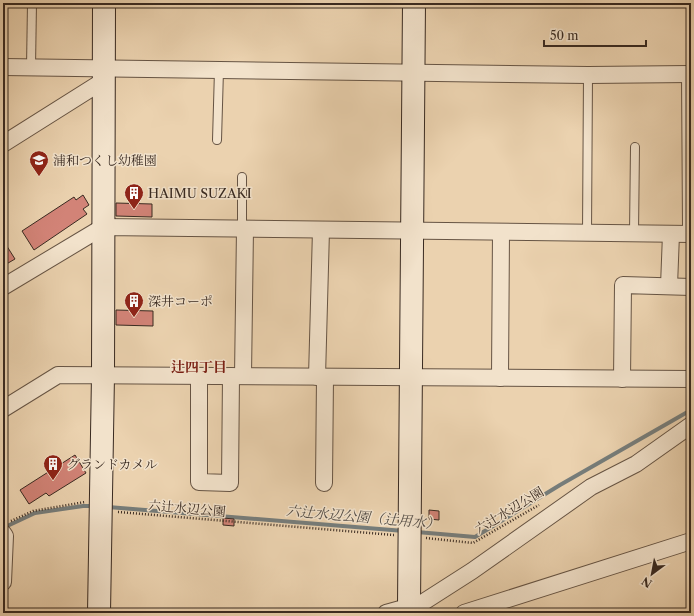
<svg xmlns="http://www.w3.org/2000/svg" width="694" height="616" font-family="'Libre Caslon Text','Noto Serif JP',serif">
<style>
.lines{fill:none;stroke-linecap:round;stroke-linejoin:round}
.stream{stroke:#767d7b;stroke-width:4}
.building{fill:#d28377;stroke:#392a21}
.lane-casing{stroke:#665444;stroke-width:10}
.street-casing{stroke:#665444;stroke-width:18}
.secondary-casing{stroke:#392a21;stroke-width:24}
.path{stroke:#392a21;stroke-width:2.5;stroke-dasharray:1 2;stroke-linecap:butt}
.lane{stroke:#f2e2cb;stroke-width:8}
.street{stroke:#f2e2cb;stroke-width:16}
.secondary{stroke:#f2e2cb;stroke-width:22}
.labels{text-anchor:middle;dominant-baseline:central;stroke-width:3;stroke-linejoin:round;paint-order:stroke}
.poi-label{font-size:13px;fill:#392a21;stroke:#f2e2cb;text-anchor:start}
.street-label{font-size:13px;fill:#392a21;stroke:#f2e2cb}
.neighbourhood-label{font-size:14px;font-weight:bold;fill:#7a1f14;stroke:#f2e2cb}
.water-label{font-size:14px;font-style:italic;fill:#524c46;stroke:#f2e2cb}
</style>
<rect width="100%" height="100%" fill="#ebd2af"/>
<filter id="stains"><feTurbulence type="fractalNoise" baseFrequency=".005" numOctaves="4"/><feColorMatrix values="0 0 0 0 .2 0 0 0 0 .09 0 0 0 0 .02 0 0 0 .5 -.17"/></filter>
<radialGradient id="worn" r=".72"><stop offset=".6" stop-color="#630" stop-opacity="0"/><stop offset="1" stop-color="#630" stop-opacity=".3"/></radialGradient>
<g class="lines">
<g class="stream">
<path d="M108,507L404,531"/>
<path d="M3,528L35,513L83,506H95"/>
<path d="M417,532L475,537L560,485L691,410"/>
</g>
</g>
<g class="building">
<path d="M83,195L89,205L83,209L87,214L34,250L22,231L74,197L76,200Z"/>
<path d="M116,203L152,204V217L116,216Z"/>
<path d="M3,240L15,259L3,266Z"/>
<path d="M116,310L153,311V326L116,325Z"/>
<path d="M75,455L86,473L49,496L46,493L29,504L20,490Z"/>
<path d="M429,510L439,511V520L429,519Z"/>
<path d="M223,518L234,519V526L223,525Z"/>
</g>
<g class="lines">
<defs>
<g id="lane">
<path d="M31,67L32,3"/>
<path d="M217,140L219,70"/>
<path d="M242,229V177"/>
<path d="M587,233L588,75"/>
<path d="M634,233L635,147"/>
</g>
<g id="street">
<path d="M3,67L588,75L691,74"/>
<path d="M690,74L691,227"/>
<path d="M3,144L103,81"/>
<path d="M669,286L671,234"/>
<path d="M3,287L103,227L691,234"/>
<path d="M199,376V482L230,483L231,376"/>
<path d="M243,376L245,229"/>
<path d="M317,377L321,230"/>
<path d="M500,378L501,232"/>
<path d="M622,379L623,285L691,287"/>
<path d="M3,409L58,375L691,379"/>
<path d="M324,483L325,377"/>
<path d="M3,533L5,536L3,582"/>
<path d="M386,613L422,603L472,571L591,487L636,464L691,425"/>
<path d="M464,613L691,541"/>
</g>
<g id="secondary">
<path d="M99,613L103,375L104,3"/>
<path d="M411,613L409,607L414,3"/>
</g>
</defs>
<use href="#lane" class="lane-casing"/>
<use href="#street" class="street-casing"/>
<use href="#secondary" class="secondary-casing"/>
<g class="path">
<path d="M118,512L394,535"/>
<path d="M11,521L33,511L85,502"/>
<path d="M426,538L473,543L539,505"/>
</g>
<use href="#lane" class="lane"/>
<use href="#street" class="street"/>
<use href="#secondary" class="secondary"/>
</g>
<defs>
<symbol id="school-pin" viewBox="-11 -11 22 30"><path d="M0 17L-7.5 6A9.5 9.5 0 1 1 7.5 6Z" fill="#8f2418" stroke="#f2e2cb"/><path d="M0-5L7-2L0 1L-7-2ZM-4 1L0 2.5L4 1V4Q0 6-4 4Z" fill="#fff"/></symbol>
<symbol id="building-pin" viewBox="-11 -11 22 30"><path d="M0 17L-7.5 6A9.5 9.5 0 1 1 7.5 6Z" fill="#8f2418" stroke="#f2e2cb"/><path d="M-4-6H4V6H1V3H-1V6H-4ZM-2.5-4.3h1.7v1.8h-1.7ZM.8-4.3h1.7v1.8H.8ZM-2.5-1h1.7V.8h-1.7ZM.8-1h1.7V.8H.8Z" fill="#fff"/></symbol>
</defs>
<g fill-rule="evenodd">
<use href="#school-pin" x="28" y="149" width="22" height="30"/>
<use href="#building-pin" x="123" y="182" width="22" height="30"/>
<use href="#building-pin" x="123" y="290" width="22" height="30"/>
<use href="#building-pin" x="42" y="453" width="22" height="30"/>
</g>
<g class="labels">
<g class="poi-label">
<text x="53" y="160">浦和つくし幼稚園</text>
<text x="148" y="193">HAIMU SUZAKI</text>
<text x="148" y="301">深井コーポ</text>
<text x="67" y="464">グランドカメル</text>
</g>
<g class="street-label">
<text transform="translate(187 508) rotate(5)">六辻水辺公園</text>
<text transform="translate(509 510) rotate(-31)">六辻水辺公園</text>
</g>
<g class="neighbourhood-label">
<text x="199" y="367">辻四丁目</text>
</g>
<g class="water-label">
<text transform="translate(363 517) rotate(5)">六辻水辺公園（辻用水）</text>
</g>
</g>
<rect width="694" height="616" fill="none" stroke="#ebd2af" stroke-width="16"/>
<rect x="4" y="4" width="686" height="608" fill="none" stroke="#392a21" stroke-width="2"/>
<rect x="8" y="8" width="678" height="600" fill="none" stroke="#392a21"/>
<g transform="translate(652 574) rotate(212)" stroke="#f2e2cb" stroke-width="3" paint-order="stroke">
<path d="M0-3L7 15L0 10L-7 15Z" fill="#392a21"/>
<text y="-6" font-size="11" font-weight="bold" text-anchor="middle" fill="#392a21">N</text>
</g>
<path d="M544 40v6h102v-6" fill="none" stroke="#392a21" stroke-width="2"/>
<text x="550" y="40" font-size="12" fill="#392a21" stroke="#f2e2cb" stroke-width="3" paint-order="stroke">50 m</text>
<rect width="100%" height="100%" filter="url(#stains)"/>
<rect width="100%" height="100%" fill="url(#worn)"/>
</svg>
